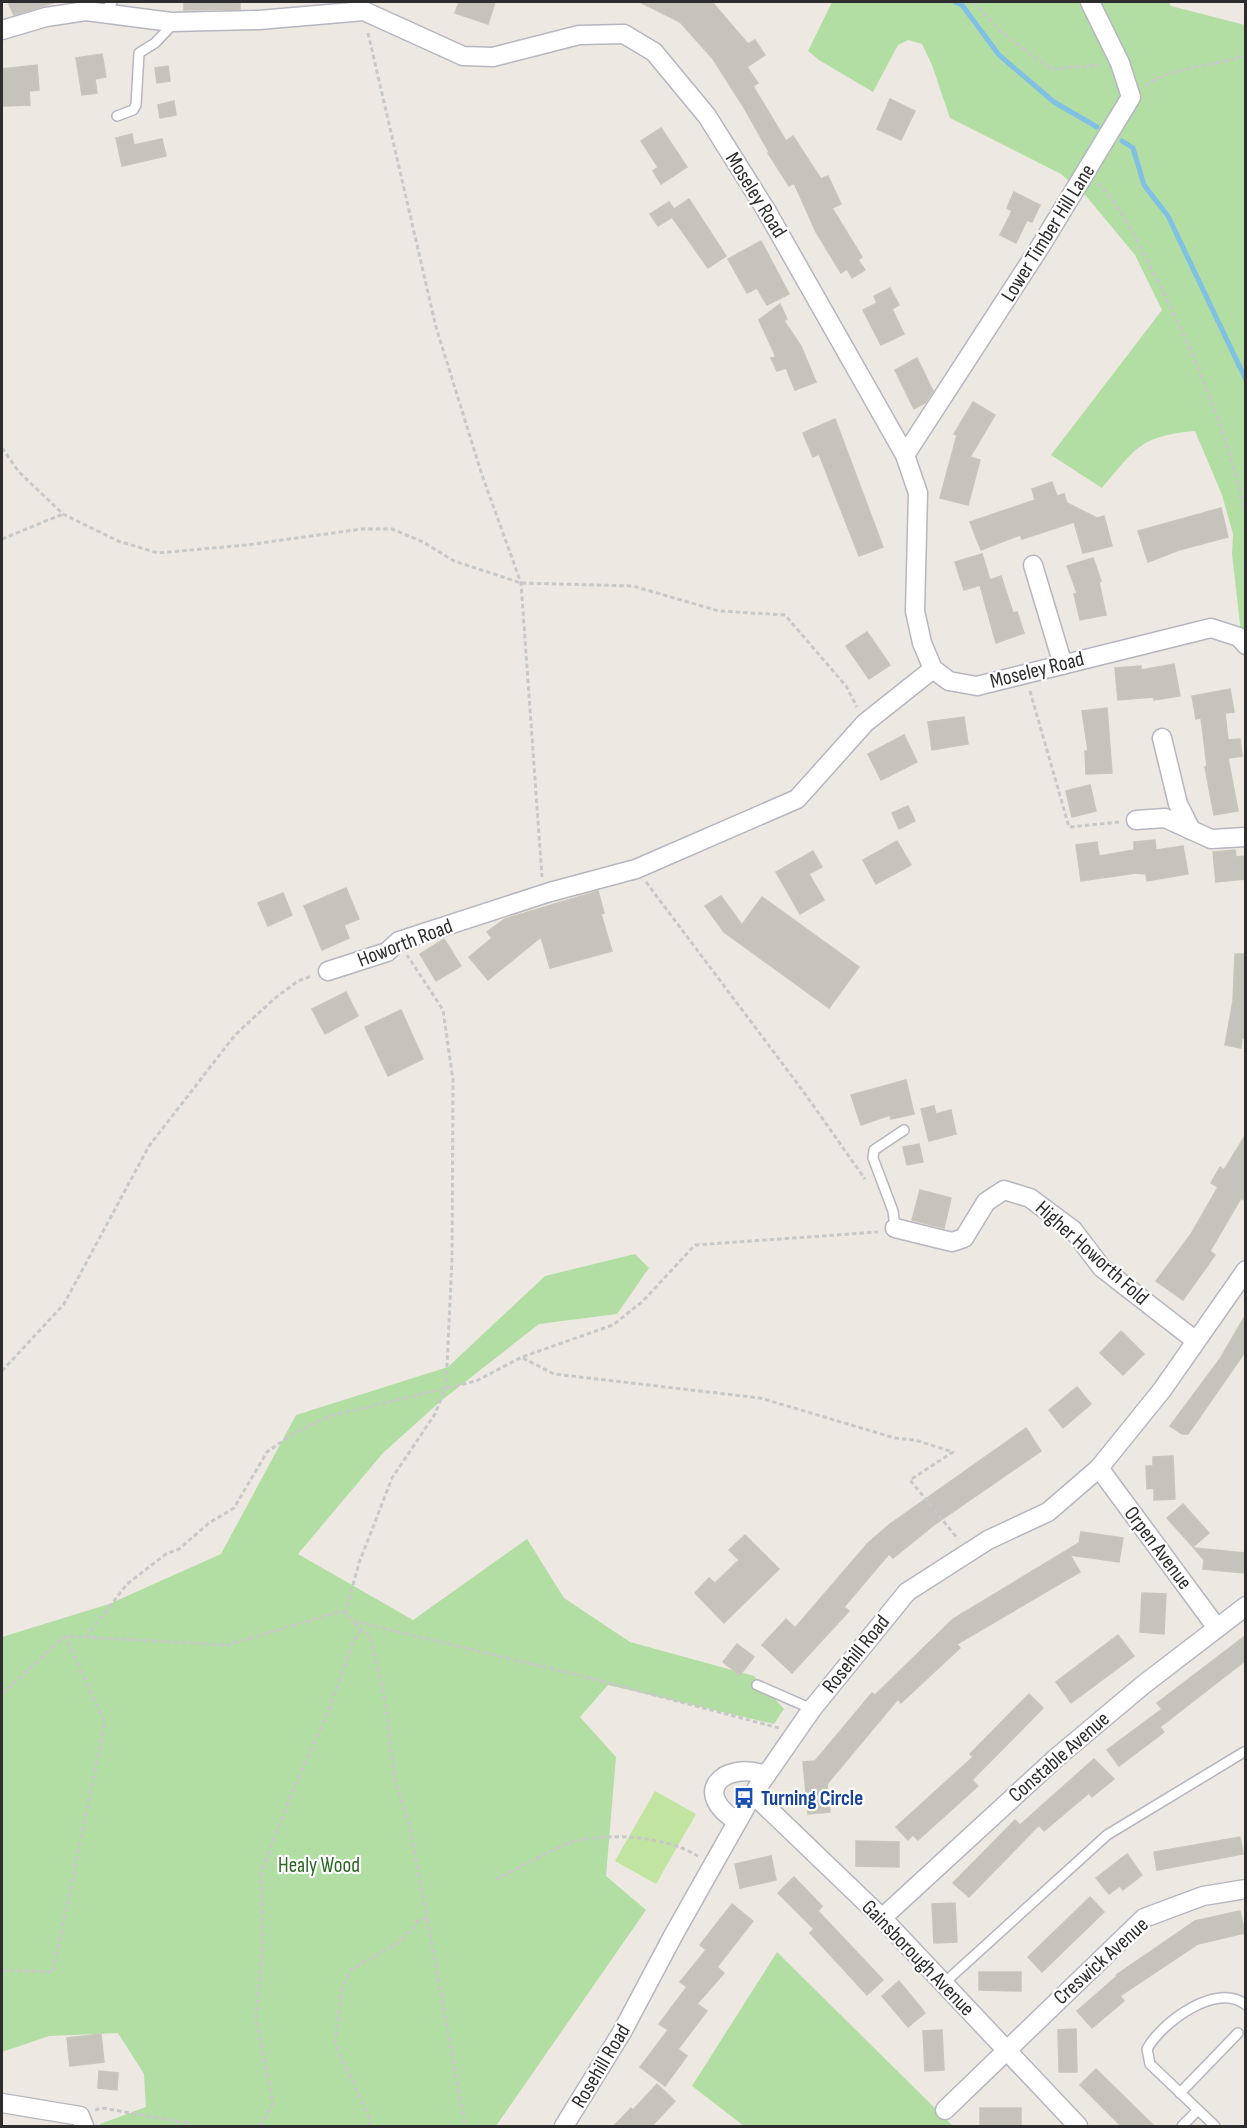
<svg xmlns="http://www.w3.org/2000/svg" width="1247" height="2128" font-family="'Sofia Sans Condensed',sans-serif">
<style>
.green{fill:#b2dea4}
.pitch{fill:#c1e4a1}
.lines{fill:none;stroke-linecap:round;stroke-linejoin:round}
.stream{stroke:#7fc0e4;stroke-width:5}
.building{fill:#c6c3bd;stroke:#c9c5bb;stroke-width:1.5}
.service-casing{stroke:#b5b6bf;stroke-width:12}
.minor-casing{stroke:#b5b6bf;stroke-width:21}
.path{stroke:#c8c8c8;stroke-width:3;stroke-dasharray:4.5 3;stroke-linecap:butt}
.service{stroke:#fff;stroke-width:9}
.minor{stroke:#fff;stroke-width:18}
.labels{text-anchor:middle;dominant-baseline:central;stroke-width:4.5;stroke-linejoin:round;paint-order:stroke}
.street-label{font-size:21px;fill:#2d2d2d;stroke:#fff}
.transit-label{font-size:21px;font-weight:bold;fill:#164399;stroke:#fff;text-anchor:start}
.park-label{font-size:21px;fill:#2a6522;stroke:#fff}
</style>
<rect width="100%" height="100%" fill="#ede9e2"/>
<g class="green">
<path d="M832,2H1169L1171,6L1245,25V636L1241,633L1232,554L1233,534L1222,495L1195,431C1140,436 1136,448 1102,488L1051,455L1162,310L1135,255L1086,196L1061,174L950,118L932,65L922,44L908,40L898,45L873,92L819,60L808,51Z"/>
<path d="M635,1254L649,1268L617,1314L539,1324L442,1400L383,1453L298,1554L413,1620L527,1539L564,1598L630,1642L754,1676L784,1709L774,1724L608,1685L580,1717L616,1757L606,1876L646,1910L496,2126H100V2124L146,2107L144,2074L118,2033L49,2036L2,2052V1637L109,1604L221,1554L296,1415L448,1367L545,1276Z"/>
<path d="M777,1952L953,2126H744L692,2086Z"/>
</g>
<path class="pitch" d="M655,1791L696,1814L656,1884L615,1861Z"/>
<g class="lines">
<g class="stream">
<path d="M955,2L962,5L999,55L1054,102L1097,127"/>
<path d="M1122,141L1133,148L1144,185L1168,216L1246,380"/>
</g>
</g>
<g class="building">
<path d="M8,2H56L14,15Z"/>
<path d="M184,2H240V9L184,10Z"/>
<path d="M459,2H495L488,24L455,13Z"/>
<path d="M640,2H712L748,44L755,40L765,55L747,67L758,83L753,86L786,141L793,136L821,179L828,176L841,204L832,208L862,257L858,260L865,270L852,278L847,269L841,273L816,232L794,183L789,186L768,153L769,152L743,106L713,59L680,22Z"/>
<path d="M102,54L106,77L95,79L97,93L82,95L76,58Z"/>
<path d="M37,65L39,90L29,91L30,105L2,106V69Z"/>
<path d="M168,66L170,81L157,83L155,68Z"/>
<path d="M890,99L915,111L901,140L877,129Z"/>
<path d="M174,101L176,115L160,118L158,105Z"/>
<path d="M661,128L687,167L661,184L653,171L658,167L641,141Z"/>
<path d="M132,134L134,145L162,139L166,156L122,166L116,138Z"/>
<path d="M1014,192L1040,205L1032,222L1027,220L1016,243L1000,235L1012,211L1007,208Z"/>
<path d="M689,199L726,256L708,268L672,217L658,226L650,214L669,202L674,209Z"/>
<path d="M761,241L789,294L767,305L757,288L747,293L728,259Z"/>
<path d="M890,288L899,305L892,309L904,334L881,345L863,310L877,303L874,296Z"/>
<path d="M780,304L787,319L784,321L801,346L816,382L795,390L786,368L777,371L771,358L776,357L759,320Z"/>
<path d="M917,358L933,391L925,403L914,409L895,370Z"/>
<path d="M973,402L995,415L970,457L980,460L968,505L940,498L957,435L954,434Z"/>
<path d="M835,419L883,547L859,556L819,454L813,457L803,433Z"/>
<path d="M1052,482L1057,496L1064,494L1067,503L1097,518L1104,516L1112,546L1083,553L1074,522L1022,539L1020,535L981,550L970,522L1035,500L1032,489Z"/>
<path d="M1221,508L1228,537L1179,550L1148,562L1138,531Z"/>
<path d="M982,554L990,580L1001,576L1013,613L1017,612L1024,633L996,643L980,585L964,590L955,562Z"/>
<path d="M1093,558L1101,581L1099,582L1106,615L1080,620L1074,594L1077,593L1067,566Z"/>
<path d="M867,632L890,665L869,679L846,646Z"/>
<path d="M1174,664L1180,696L1154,700L1153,697L1118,700L1115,668L1141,666V670Z"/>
<path d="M1230,689L1234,712L1225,713L1228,740L1240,739L1242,756L1228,758L1238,811L1214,815L1205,767L1207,766L1201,718L1196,719L1192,696Z"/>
<path d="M1107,708L1112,773L1086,774L1085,751H1088L1082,711Z"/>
<path d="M964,717L968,744L932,750L928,722Z"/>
<path d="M904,735L917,762L881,780L868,754Z"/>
<path d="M1090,785L1096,811L1072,817L1066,791Z"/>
<path d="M908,806L915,821L899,829L892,813Z"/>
<path d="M1155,840L1156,850L1183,846L1188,874L1147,881L1146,874L1136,873L1081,881L1076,845L1097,842L1099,856L1134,850V842Z"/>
<path d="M897,841L911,865L876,884L863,860Z"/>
<path d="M1235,850L1236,857L1245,856V879L1216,882L1213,852Z"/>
<path d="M813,851L822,867L809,874L824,900L800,914L776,872Z"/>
<path d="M346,888L359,919L344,925L349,938L322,950L304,906Z"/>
<path d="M598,891L604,913L601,914L612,951L550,968L541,937L488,980L469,957L492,938L487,932L505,919Z"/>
<path d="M283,893L292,915L268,926L258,903Z"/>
<path d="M721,896L742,925L762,897L859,967L829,1008L724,932L705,906Z"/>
<path d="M444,939L461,966L436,981L420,954Z"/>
<path d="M1235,954H1245V1038H1242L1241,1048L1225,1045L1233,1001Z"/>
<path d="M346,992L358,1016L325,1034L312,1009Z"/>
<path d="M401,1010L423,1059L388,1076L365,1027Z"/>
<path d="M906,1080L914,1114L891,1119L890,1115L861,1125L851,1095Z"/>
<path d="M934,1106L936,1114L951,1110L956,1134L929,1141L921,1109Z"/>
<path d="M1245,1136V1201L1241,1198L1210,1251L1215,1255L1183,1300L1156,1281L1191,1234L1218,1187L1211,1183L1220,1167L1224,1170Z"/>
<path d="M919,1144L923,1162L907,1165L903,1147Z"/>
<path d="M920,1190L951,1198L944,1228L912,1220Z"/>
<path d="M1245,1316V1352L1188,1434H1182L1170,1426L1220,1359Z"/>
<path d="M1121,1331L1144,1354L1123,1375L1100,1353Z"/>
<path d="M1077,1387L1091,1404L1063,1428L1049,1410Z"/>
<path d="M1026,1428L1041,1451L934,1525L893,1558L889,1554L844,1607L849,1611L792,1673L762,1645L786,1619L795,1628L868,1543L890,1524Z"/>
<path d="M1173,1456L1175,1499L1154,1500V1488L1147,1489L1146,1466H1153V1457Z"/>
<path d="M1183,1504L1209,1533L1193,1547L1167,1518Z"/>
<path d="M1081,1532L1123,1538L1119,1562L1070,1555L1080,1572L957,1644L960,1648L901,1703L898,1699L827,1784L830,1812L808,1814L803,1762L815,1761L872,1693L875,1695L953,1619L1079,1543Z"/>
<path d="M745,1535L779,1569L724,1623L695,1593L709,1578L715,1583L739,1560L729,1550Z"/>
<path d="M1194,1548L1245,1553L1244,1573L1203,1569L1204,1560Z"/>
<path d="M1142,1593L1166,1594L1164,1634L1140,1632Z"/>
<path d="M1118,1635L1134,1656L1071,1703L1056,1682Z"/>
<path d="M1245,1636V1661L1160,1727L1164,1732L1119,1766L1107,1750L1162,1709L1157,1703Z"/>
<path d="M737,1644L754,1657L740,1675L723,1662Z"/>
<path d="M1029,1694L1043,1708L972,1780L978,1786L918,1840L913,1835L908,1840L896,1827L973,1757L970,1754Z"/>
<path d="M1094,1759L1114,1779L1092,1797L1089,1793L1044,1831L1039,1825L969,1897L953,1883L1015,1820L1020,1825Z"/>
<path d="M1240,1837L1243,1854L1157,1870L1154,1852Z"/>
<path d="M856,1841L899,1842V1867L856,1866Z"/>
<path d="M1127,1854L1142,1875L1123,1890L1120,1886L1109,1894L1096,1878Z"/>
<path d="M771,1856L776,1880L740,1888L735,1864Z"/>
<path d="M794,1877L822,1906L818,1911L883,1980L867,1995L810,1933L814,1929L778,1893Z"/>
<path d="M1090,1897L1104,1912L1042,1972L1028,1957Z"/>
<path d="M955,1903L957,1942L934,1943L932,1904Z"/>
<path d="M732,1904L753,1921L717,1967L724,1973L697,2004L707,2011L678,2049L687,2056L665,2086L640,2067L668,2030L659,2024L687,1987L680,1982L706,1950L700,1945Z"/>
<path d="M1240,1911L1245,1933L1198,1944L1120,1996L1124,2001L1092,2028L1077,2011L1117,1976L1116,1975L1195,1921Z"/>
<path d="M979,1972H1021V1991L979,1990Z"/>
<path d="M899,1981L925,2013L908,2027L882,1996Z"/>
<path d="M1076,2029L1077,2072H1059L1058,2030Z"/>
<path d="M942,2030L944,2070L925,2071L923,2031Z"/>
<path d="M101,2034L104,2062L70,2066L67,2038Z"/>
<path d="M1096,2069L1155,2127H1122L1080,2085Z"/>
<path d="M99,2071L118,2073L117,2090L98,2088Z"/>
<path d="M657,2084L675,2101L651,2127H613L631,2108L633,2110Z"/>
<rect x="980" y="2108" width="41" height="18"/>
</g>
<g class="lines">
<defs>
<g id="service">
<path d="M103,13L112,2"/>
<path d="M117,116L133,110L136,105L139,53L155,43L174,23"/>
<path d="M895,1228L893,1211L873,1158L874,1150L904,1130"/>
<path d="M757,1685L812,1709"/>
<path d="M943,1984L1107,1835L1244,1752"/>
<path d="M1180,2093L1238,2033"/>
<path d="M1182,2126L1198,2110"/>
<path d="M1215,2126L1150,2064L1147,2049C1161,2023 1217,1981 1246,2005"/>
</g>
<g id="minor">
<path d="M2,30L46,17L86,11L171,22L259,20L364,11L463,56L493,57L579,35L624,34L654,52L707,116L766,210L905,455L918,493L915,611L922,643L933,669L949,681L977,686L1211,628L1239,637L1246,645"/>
<path d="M905,455L1040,247L1131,97L1120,63L1090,2"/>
<path d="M1033,565L1063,665"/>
<path d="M1162,738L1178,804L1191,830"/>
<path d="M1136,820L1165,818L1211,839L1246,837"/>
<path d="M328,971L387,952L399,941L550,892L636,869L797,799L865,723L933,669"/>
<path d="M895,1228L952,1242L964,1238L986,1202L1004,1190L1030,1198L1073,1230L1102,1268L1196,1341"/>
<path d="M1099,1468L1217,1628"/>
<path d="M753,1794L882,1918L1078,2126"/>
<path d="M737,1821C691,1794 722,1760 766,1775"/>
<path d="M882,1918L1056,1758L1143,1685L1246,1606"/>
<path d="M2,2103L80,2116L84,2126"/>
<path d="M945,2110L1144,1918L1203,1896L1246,1889"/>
<path d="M564,2126L622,2032L674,1934L753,1794L812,1709L907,1592L988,1540L1048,1512L1099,1468L1162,1390L1246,1270"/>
</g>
</defs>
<use href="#service" class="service-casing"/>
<use href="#minor" class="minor-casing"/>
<g class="path">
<path d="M973,2L1000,31L1051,69L1100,65"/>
<path d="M368,33L436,327L482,475L521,583L542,877"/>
<path d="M1145,86C1172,66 1214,67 1246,55"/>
<path d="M1098,183C1121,207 1136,239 1151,268C1194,350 1225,426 1246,516"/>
<path d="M2,448L19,472L63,514L118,541L158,553L246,545L362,529H392L423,542L454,561L521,583L633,586L719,611L785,615L846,686L857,707"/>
<path d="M2,539L63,514"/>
<path d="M1030,691L1069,827L1119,822"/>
<path d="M646,882L803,1091L865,1179"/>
<path d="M523,1358L554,1374L760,1398L895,1438L915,1440L953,1452L910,1480L958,1539"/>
<path d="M2,1371L64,1304L149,1146L235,1035L275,998L298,981L312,976"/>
<path d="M345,1614L359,1563L392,1478L435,1414L446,1387L452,1259L453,1080L443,1010L407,955"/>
<path d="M354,1623L370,1636L384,1695L395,1781L409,1824L427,1917"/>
<path d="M86,1637L127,1584L166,1554L179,1549L209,1523L234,1508L267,1452L294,1433L330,1416L476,1381L522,1357L613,1325L643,1301L695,1245L878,1232"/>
<path d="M2,1694L65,1636L227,1645L342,1611L353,1621L582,1676L779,1728"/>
<path d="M496,1879C516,1870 561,1843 580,1840C617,1833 666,1837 698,1856"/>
<path d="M2,1970L53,1972L105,1723L65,1636"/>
<path d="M95,2110L102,2108L188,2123L192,2126"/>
<path d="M260,2126L273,2103L256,2019L263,1943L261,1872L295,1785L327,1715L353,1642L359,1632L363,1631"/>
<path d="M369,2126L370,2120L335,2043L342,1986L352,1969L401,1941L419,1920L427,1917L465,2126"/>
</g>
<use href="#service" class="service"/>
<use href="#minor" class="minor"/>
</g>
<defs>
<symbol id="bus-bare" viewBox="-9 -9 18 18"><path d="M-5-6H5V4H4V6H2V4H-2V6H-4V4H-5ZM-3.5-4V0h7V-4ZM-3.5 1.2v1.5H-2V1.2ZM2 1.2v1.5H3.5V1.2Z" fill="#1a4fb4" stroke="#fff" stroke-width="2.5" paint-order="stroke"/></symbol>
</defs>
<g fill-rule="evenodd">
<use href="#bus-bare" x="729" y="1783" width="30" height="30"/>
</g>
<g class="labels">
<g class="street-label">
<text transform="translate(756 195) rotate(58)">Moseley Road</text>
<text transform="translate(1048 233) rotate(-58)">Lower Timber Hill Lane</text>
<text transform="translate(1037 670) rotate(-14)">Moseley Road</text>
<text transform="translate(405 943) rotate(-21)">Howorth Road</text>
<text transform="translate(1092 1253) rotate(42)">Higher Howorth Fold</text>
<text transform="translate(1158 1548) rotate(53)">Orpen Avenue</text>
<text transform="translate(856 1654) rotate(-51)">Rosehill Road</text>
<text transform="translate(1059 1757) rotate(-41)">Constable Avenue</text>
<text transform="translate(918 1958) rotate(46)">Gainsborough Avenue</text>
<text transform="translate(1101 1961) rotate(-42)">Creswick Avenue</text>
<text transform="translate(601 2066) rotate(-59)">Rosehill Road</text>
</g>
<g class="transit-label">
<text x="761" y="1798">Turning Circle</text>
</g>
<g class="park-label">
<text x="319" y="1865">Healy Wood</text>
</g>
</g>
<rect width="1247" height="2128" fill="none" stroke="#2d2d2d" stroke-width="6"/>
</svg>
